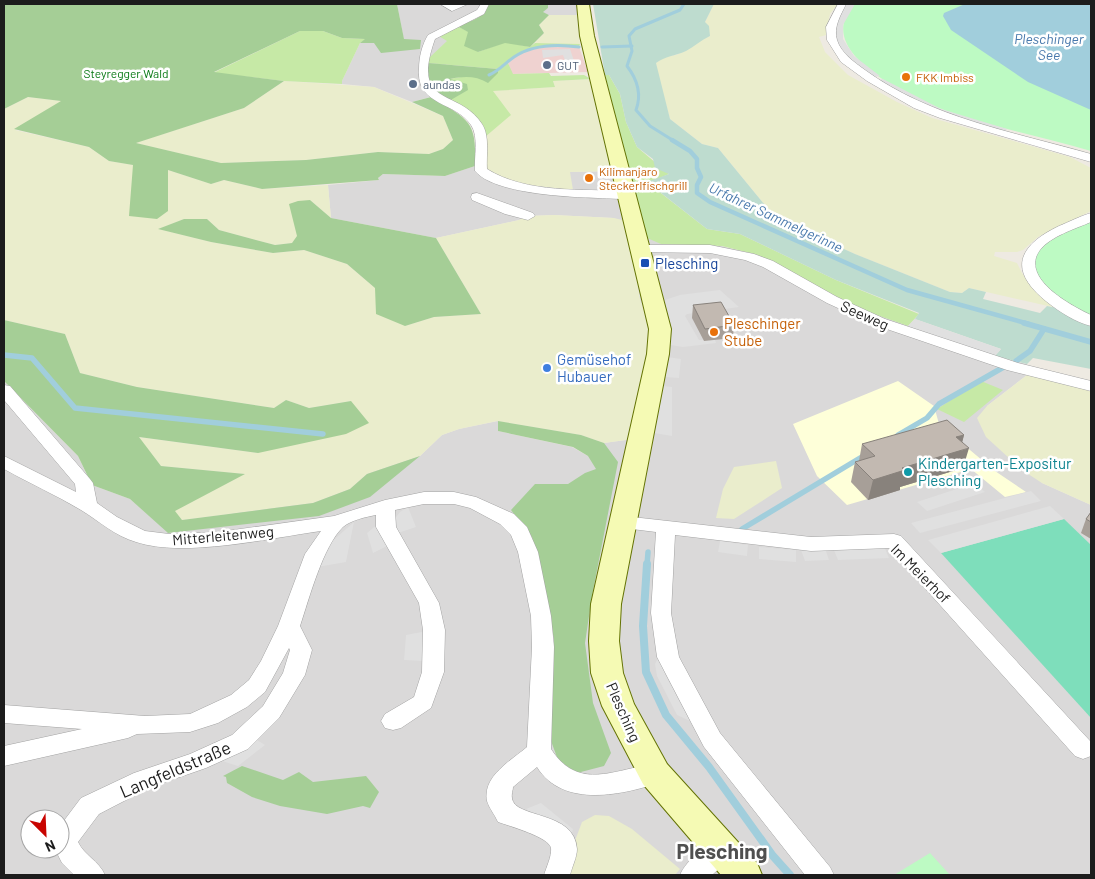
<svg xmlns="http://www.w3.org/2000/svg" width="1095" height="879" font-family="Barlow,sans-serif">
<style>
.residential{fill:#dad9d9;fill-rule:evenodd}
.commercial{fill:#efd2d0}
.education{fill:#feffd9}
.farmland{fill:#eaedcc}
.grass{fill:#c6e9a6}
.forest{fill:#a5ce96}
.wetland{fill:#bedccf}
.park{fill:#bdfac3}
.pitch{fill:#7edebb}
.parking{fill:#e0e0e0}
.water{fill:#a1cedc}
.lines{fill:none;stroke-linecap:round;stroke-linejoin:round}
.stream-far3{stroke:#a1cedc;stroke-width:3}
.stream-far2{stroke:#a1cedc;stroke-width:4.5}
.stream-far1{stroke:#a1cedc;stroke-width:5.5}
.stream{stroke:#a1cedc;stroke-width:8}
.street-casing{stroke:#a3a3a3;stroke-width:1}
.secondary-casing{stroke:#647304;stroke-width:2}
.street{fill:#fff;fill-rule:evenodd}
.secondary{fill:#f5fab4;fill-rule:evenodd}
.wall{fill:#a79f98}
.shaded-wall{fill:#88827c}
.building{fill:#c2b9b1;stroke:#88827c}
.service-dot{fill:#5c6f8a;stroke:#fff;stroke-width:2}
.food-dot{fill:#e8710a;stroke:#fff;stroke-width:2}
.transit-dot{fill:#1a4fb4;stroke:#fff;stroke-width:2}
.shop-dot{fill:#3f7fe0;stroke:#fff;stroke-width:2}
.culture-dot{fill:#0f9aa8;stroke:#fff;stroke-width:2}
.labels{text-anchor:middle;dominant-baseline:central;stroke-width:5;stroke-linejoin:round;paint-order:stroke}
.far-service-label{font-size:12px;fill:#4e5e75;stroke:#fff;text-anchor:start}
.far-park-label{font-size:12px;fill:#0a7a16;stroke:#fff}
.far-food-label{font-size:12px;fill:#c56008;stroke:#fff;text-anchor:start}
.far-water-label{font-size:14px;font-style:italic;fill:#4878ac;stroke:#fff}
.transit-label{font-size:15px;fill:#164399;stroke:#fff;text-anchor:start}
.street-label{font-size:15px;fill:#1c1c1c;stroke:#fff}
.food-label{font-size:15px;fill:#c56008;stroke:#fff;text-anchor:start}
.shop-label{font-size:15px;fill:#366cbe;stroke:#fff;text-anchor:start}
.culture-label{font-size:15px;fill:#0d838f;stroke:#fff;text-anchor:start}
.near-street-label{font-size:18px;fill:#1c1c1c;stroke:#fff}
.near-quarter-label{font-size:21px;font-weight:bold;fill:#4f4f4f;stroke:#fff}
</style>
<rect width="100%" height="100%" fill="#eeeae2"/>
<g class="residential">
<path d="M397,4H485L481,12L463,21L434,96L412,102L374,87L342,84V81L360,43L404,40Z"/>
<path d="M548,4H577V15H549L542,12L548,8Z"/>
<path d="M475,166L570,172L616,171L661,244L722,246L758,255L834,295L908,326L915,319L996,356L1027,364V375L987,406L1042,483L1091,505V875H4V381L78,456L92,485L130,499L169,533L420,456L442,435L459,429L498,421V431L572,447L588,456L604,443L633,439L652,328L640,300L614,218L554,215L528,216L519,220L436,238L331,218L328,185L379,180L378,178L383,174L445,176ZM30,819H60V849H30Z"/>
</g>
<path class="commercial" d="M536,47H579L588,72L512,74L508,63L513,57Z"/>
<path class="education" d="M898,381L934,406L939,424L995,471L1026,492L1005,497L971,469L847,505L817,476L793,424Z"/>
<g class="farmland">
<path d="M714,4H838L830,14L826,35L819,37L825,52L848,75L897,102L932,118L1070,157L1091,168V211L1038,237L1023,250L1017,252H995L994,256L1017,263L1022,273L1035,290L1057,308L969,288L962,293L950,292L855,254L791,225L769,210L718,148L702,144L670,119L658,75L656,63L664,57L676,55L687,50L700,40L710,36L705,22Z"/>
<path d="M549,15H577L580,44L535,43L544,33L539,25Z"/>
<path d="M591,79L612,171L570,172L573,190L528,185L495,178L485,167V137L492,91L555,87L553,81Z"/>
<path d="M284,81L374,87L443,116L453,140L443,149L429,154L378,152L306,160L221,163L135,143L244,108Z"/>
<path d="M28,97L62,101L15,130L89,147L109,161L134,165L130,216L168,170L211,184L224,180L262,189L328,185L331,218L310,200L298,236L292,243L275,245L219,230L207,219H184L159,229L211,242L273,253L304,250L347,264L375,288L405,326L434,317L481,314L436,238L519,220L528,216L554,215L614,218L630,222L640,300L652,328L633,439L604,443L581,435L497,421L459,429L442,435L420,456L367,474L350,489L313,503L182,520L174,511L244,474L161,466L138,437L258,453L351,401L309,408L286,400L274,408L137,387L80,373L65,334L4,320V109Z"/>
<path d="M1027,375L1091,391V505L1042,483L1022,470L986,437L977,418L987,406Z"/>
<path d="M776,461L782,488L734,519L716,518L723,489L734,467Z"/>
<path d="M595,815L609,816L632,829L680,869L675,875H562L582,822Z"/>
</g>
<g class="grass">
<path d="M457,26L469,32L478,52L505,42L530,47L535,43L580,44L579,47C556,47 523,42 508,63L513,74L549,73L551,76L584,75L591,79L553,81L555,87L493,91L511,115L485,137C484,117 465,110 449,101V79L461,77H478L498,69L428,63L429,58L447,41L437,35Z"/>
<path d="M300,31H323L342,38L366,39L360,43L342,81V84L284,81L213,73Z"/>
<path d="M605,75H609L620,94L626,122L637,147L669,174L648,183L707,229L740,234L836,280L919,314L908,326L860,309L758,255L722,246L661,244L647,238Z"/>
<path d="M981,381L1003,390L964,422L937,409Z"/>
</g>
<g class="forest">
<path d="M4,4H397L404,39L421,40L420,49L381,53L374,43H360L365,39L342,38L323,31H300L214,72L284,81L244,108L136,143L221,163L306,160L378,152L429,154L443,149L453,140L443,116L412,102L431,97C468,120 477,119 475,166L445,176L383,174L378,178L379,180L262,189L224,180L211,184L168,170V211L157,219L129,216L133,165L109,161L89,147L14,129L61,101L28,97L4,109Z"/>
<path d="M488,4H548V8L543,12L549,15L539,25L544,33L530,47L505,43L478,52L464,46L468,32L457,26C468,22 486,18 488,4Z"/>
<path d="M428,63L498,69V73L488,83C476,76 465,76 450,79L467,84L468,90L449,101C430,87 428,86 428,63Z"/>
<path d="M310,200L331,218L436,238L481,314L434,317L405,326L376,314L375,288L347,264L304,250L273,253L211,242L158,229L184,219H207L219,230L275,245L292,243L297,236L289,204L298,201Z"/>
<path d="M4,320L65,334L80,373L137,387L274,408L286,400L309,408L351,401L369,423L346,434L258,453L139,437L161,466L245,474L175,511L182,520L313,503L350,489L367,474L420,456L370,497L319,516L168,533L130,499L92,485L78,456L4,381Z"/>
<path d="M498,421L581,435L604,443L618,462L592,596L585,643L593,703L611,753L604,766L577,773L558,760L547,730L554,639L532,537L511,510L535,484H568L585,473L596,469L588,456L573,447L498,431Z"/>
<path d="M242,766L283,780L299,772L313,782L366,776L379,792L370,808L363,806L327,814L280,806L252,797L227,783L226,777L223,776Z"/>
</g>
<path class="wetland" d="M593,4H714L705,22L709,26L710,36C701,40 694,47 686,51C675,56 665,56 656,63L670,119L702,144L718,148L769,210L791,225L855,254L950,292L962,293L969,288L986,292L983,299L1040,313L1047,306L1057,308L1091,325V369L1033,358L1027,364L995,356L1001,349L915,319L919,313L836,280L740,234L707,229L647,182L669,174L655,168L653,159L637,147L626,122L620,94L609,75H605Z"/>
<g class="park">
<path d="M855,4H1091V151C1042,137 992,127 944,110C910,97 809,51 855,4Z"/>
<path d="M1091,220V316C1070,305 1011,275 1043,246C1053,237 1079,227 1091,220Z"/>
<path d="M930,853L950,875H894Z"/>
</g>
<path class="pitch" d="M1064,519L1091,545V718L941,553Z"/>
<g class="parking">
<path d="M846,4H855L843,25V39L854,56L880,76L873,77L849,59L837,42L834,31L842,10Z"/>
<path d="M570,49L577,70H569L563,55L543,58L542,50Z"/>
<path d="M883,79L941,109L1007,129L1005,131L940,112L877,80Z"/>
<path d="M720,290L739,307L687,314L685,316L699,340H715L716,343L683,347L670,345L665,300L680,295Z"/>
<path d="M915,319L1001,349L995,356L908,326Z"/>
<path d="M667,357L681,359L679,378L665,377Z"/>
<path d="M663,386L672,387V436L654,433Z"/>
<path d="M975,483L985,492L927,511L917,502Z"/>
<path d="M1031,491L1041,501L920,533L911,523Z"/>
<path d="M1050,506L1064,519L941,553L928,540Z"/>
<path d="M408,507L416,527L398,533L393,521L400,512Z"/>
<path d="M354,522L346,562L317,567L330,543Z"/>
<path d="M378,524L389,545L373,553L367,533Z"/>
<path d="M720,541L748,545L747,556L718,552Z"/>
<path d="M884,546L889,558L838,560L833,548Z"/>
<path d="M759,547L796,550V562L759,559Z"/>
<path d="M825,548L829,560L805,561L801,550Z"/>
<path d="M427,631L424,661L404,660L406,635Z"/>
<path d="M659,656L665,674L690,721L677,715L657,676L655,664Z"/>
<path d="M252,737L265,745L238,766L219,760Z"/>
<path d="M541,803L573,829L570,842L526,809Z"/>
</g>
<path class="water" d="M965,4H1091V110L1028,82L951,30L943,16L944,13Z"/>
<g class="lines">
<g class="stream-far3">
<path d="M602,47L632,46"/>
<path d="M489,75C499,71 505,63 514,57C533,44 557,44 579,47"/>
<path d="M674,141L650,126L636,110C642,94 637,79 627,66L632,51L629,36L635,29L680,10L684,4"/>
</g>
<path class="stream-far2" d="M672,140L690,151L697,159V168L701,177L697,185V193L710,202L907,290L1029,324"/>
<g class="stream-far1">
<path d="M1024,323L1091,342"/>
<path d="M4,355L32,358L75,408L323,434"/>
<path d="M1016,361L1030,351L1044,329"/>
<path d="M898,435L927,418L939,404L1002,368"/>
<path d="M742,529L865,455"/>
<path d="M647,565L648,552"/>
</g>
<path class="stream" d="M647,564L643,626L646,672L666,715L709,767L773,856L790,875"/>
<defs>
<g id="street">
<path d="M440,4H468L452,11Z"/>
<path d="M481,4H489L484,14L435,39C410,109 458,87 482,124C490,136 486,155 487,169C527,194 583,189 628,191L632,192L634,195L632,198C622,200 609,198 598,198C569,197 494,194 475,171C474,157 479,137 471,125C455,101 416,106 419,69C419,57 422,45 428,35L477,10Z"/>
<path d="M838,4H846C841,15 833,27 837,40C841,53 854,62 865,70C931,118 1014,132 1091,154V162L940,118L914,108L867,81L841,62L827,40L826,27Z"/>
<path d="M477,193L533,213L535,216L528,220L505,214L472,200L471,197L472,194Z"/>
<path d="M1091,213V222C1075,229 1051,236 1040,250C1019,278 1072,306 1091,315V326C1075,322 1060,312 1047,302C1008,271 1017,246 1059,226C1069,222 1080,216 1091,213Z"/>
<path d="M642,245H710L754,254L773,261L837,297L885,319L1018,363L1091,381V391L1007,370L875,325L827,303L763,267L745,260L710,253L637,252L635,249L637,246Z"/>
<path d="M4,385L10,386L90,479L93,483L97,503L117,517L145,531L169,534L219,532L334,516L385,500L424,492H454L476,497L514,514L527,527L538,552L551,616L554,647L551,749C573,783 599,776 633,768C644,766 653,763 664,767L667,774L664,781C624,795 563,809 537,767L513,787C513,790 511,795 512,798C514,819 575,810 577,849C577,857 572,867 570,875H544C546,868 552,856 551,848C549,837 509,826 498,822C495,815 489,808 487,801C482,776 512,760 527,747L532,647L531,616L518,552L511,535L500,524L470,508L454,504H424L395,510L396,527L439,603L445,630L444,672L431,708L401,728L393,730L385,728L381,721L385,714L414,697L422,672L423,630L419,603L376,527V515C366,517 351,520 343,527C323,546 309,599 300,626L312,650L305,675L279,718L248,749L206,768L151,787L99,814L78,842C84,855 99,861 105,875H74L62,863L55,849H60V826L81,798L134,773L190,754L232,735L263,706L283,673L290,650L289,648L265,692L247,707L218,723L190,732L137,734L128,738L4,766V746L82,729L4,723V705L145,716L190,714L231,695L249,680L261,661L278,626L305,554L321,531C270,538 184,558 136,542C115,536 99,521 81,510C56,495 29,483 4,469V456L76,492L75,484L4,400Z"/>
<path d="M623,516L811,537L894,534L901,536L1091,742V756L1083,759L1075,756L889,548L811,551L675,535L671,613L679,657L720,733L830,867L834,875H805L704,747L657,657L651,613L656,532L616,527L613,522L616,517Z"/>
<path d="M722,839L731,842L735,850L731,858L712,875H680C686,860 707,844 722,839Z"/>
</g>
<path id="secondary" d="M577,4H589L594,36L671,329L669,354L621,604L619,641L623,673L634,704L667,764L757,863L762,875H721L643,784L602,706L591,673L589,641L591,604L647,354L649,329L580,36Z"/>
</defs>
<use href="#street" class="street-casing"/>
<use href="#secondary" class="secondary-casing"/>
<use href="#street" class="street"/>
<use href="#secondary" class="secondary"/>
</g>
<g class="wall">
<path d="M693,305L734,325L733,338L704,341L692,318Z"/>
<path d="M964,435L962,442L963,468L900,487V490L868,500L851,482L855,462L859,461L862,444Z"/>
<path d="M1091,512V539L1081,533L1086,519Z"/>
</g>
<path class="shaded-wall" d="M964,435L960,451L969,448L963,468L900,487V490L868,500L873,480L902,468L956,437Z"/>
<g class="building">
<path d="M721,302L734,325L705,329L693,305Z"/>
<path d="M947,420L964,435L956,437L969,448L902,468L905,470L873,480L855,462L875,456L862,444Z"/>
<path d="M1091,512V522L1086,519Z"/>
</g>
<g class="service-dot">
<circle cx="547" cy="65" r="5"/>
<circle cx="413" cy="84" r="5"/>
</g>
<g class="food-dot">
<circle cx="906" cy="77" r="5"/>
<circle cx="589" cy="178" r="5"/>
<circle cx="714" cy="332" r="5"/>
</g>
<rect class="transit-dot" x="640" y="258" width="10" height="10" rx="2.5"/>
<circle class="shop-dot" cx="547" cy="368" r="5"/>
<circle class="culture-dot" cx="908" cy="472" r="5"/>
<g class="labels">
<g class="far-service-label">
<text x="557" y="65">GUT</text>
<text x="423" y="84">aundas</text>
</g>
<g class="far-park-label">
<text x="126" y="73">Steyregger Wald</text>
</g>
<g class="far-food-label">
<text x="916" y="77">FKK Imbiss</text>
<text x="599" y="171">Kilimanjaro<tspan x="599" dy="14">Steckerlfischgrill</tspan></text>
</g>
<g class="far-water-label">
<text x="1049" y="38">Pleschinger<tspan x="1049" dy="16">See</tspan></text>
<text transform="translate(776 217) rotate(25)">Urfahrer Sammelgerinne</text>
</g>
<g class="transit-label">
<text x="655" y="263">Plesching</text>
</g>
<g class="street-label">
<text transform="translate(865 315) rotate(24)">Seeweg</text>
<text transform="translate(223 535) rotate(-5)">Mitterleitenweg</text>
<text transform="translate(921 573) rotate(45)">Im Meierhof</text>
<text transform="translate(624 712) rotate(66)">Plesching</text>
</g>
<g class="food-label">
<text x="724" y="323">Pleschinger<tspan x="724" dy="17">Stube</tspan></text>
</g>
<g class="shop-label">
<text x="557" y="359">Gemüsehof<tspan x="557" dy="17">Hubauer</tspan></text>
</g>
<g class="culture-label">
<text x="918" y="463">Kindergarten-Expositur<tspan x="918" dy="17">Plesching</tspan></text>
</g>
<g class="near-street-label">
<text transform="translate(175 769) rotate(-23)">Langfeldstraße</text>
</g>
<g class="near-quarter-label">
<text x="722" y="850">Plesching</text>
</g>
</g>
<rect width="1095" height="879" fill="none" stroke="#1c1c1c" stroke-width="10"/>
<g transform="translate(45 834) rotate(156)"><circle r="24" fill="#ffffff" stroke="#a4a4a4"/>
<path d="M0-4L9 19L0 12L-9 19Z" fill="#c80400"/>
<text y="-8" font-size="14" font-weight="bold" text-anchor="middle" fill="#1c1c1c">N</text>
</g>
</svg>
